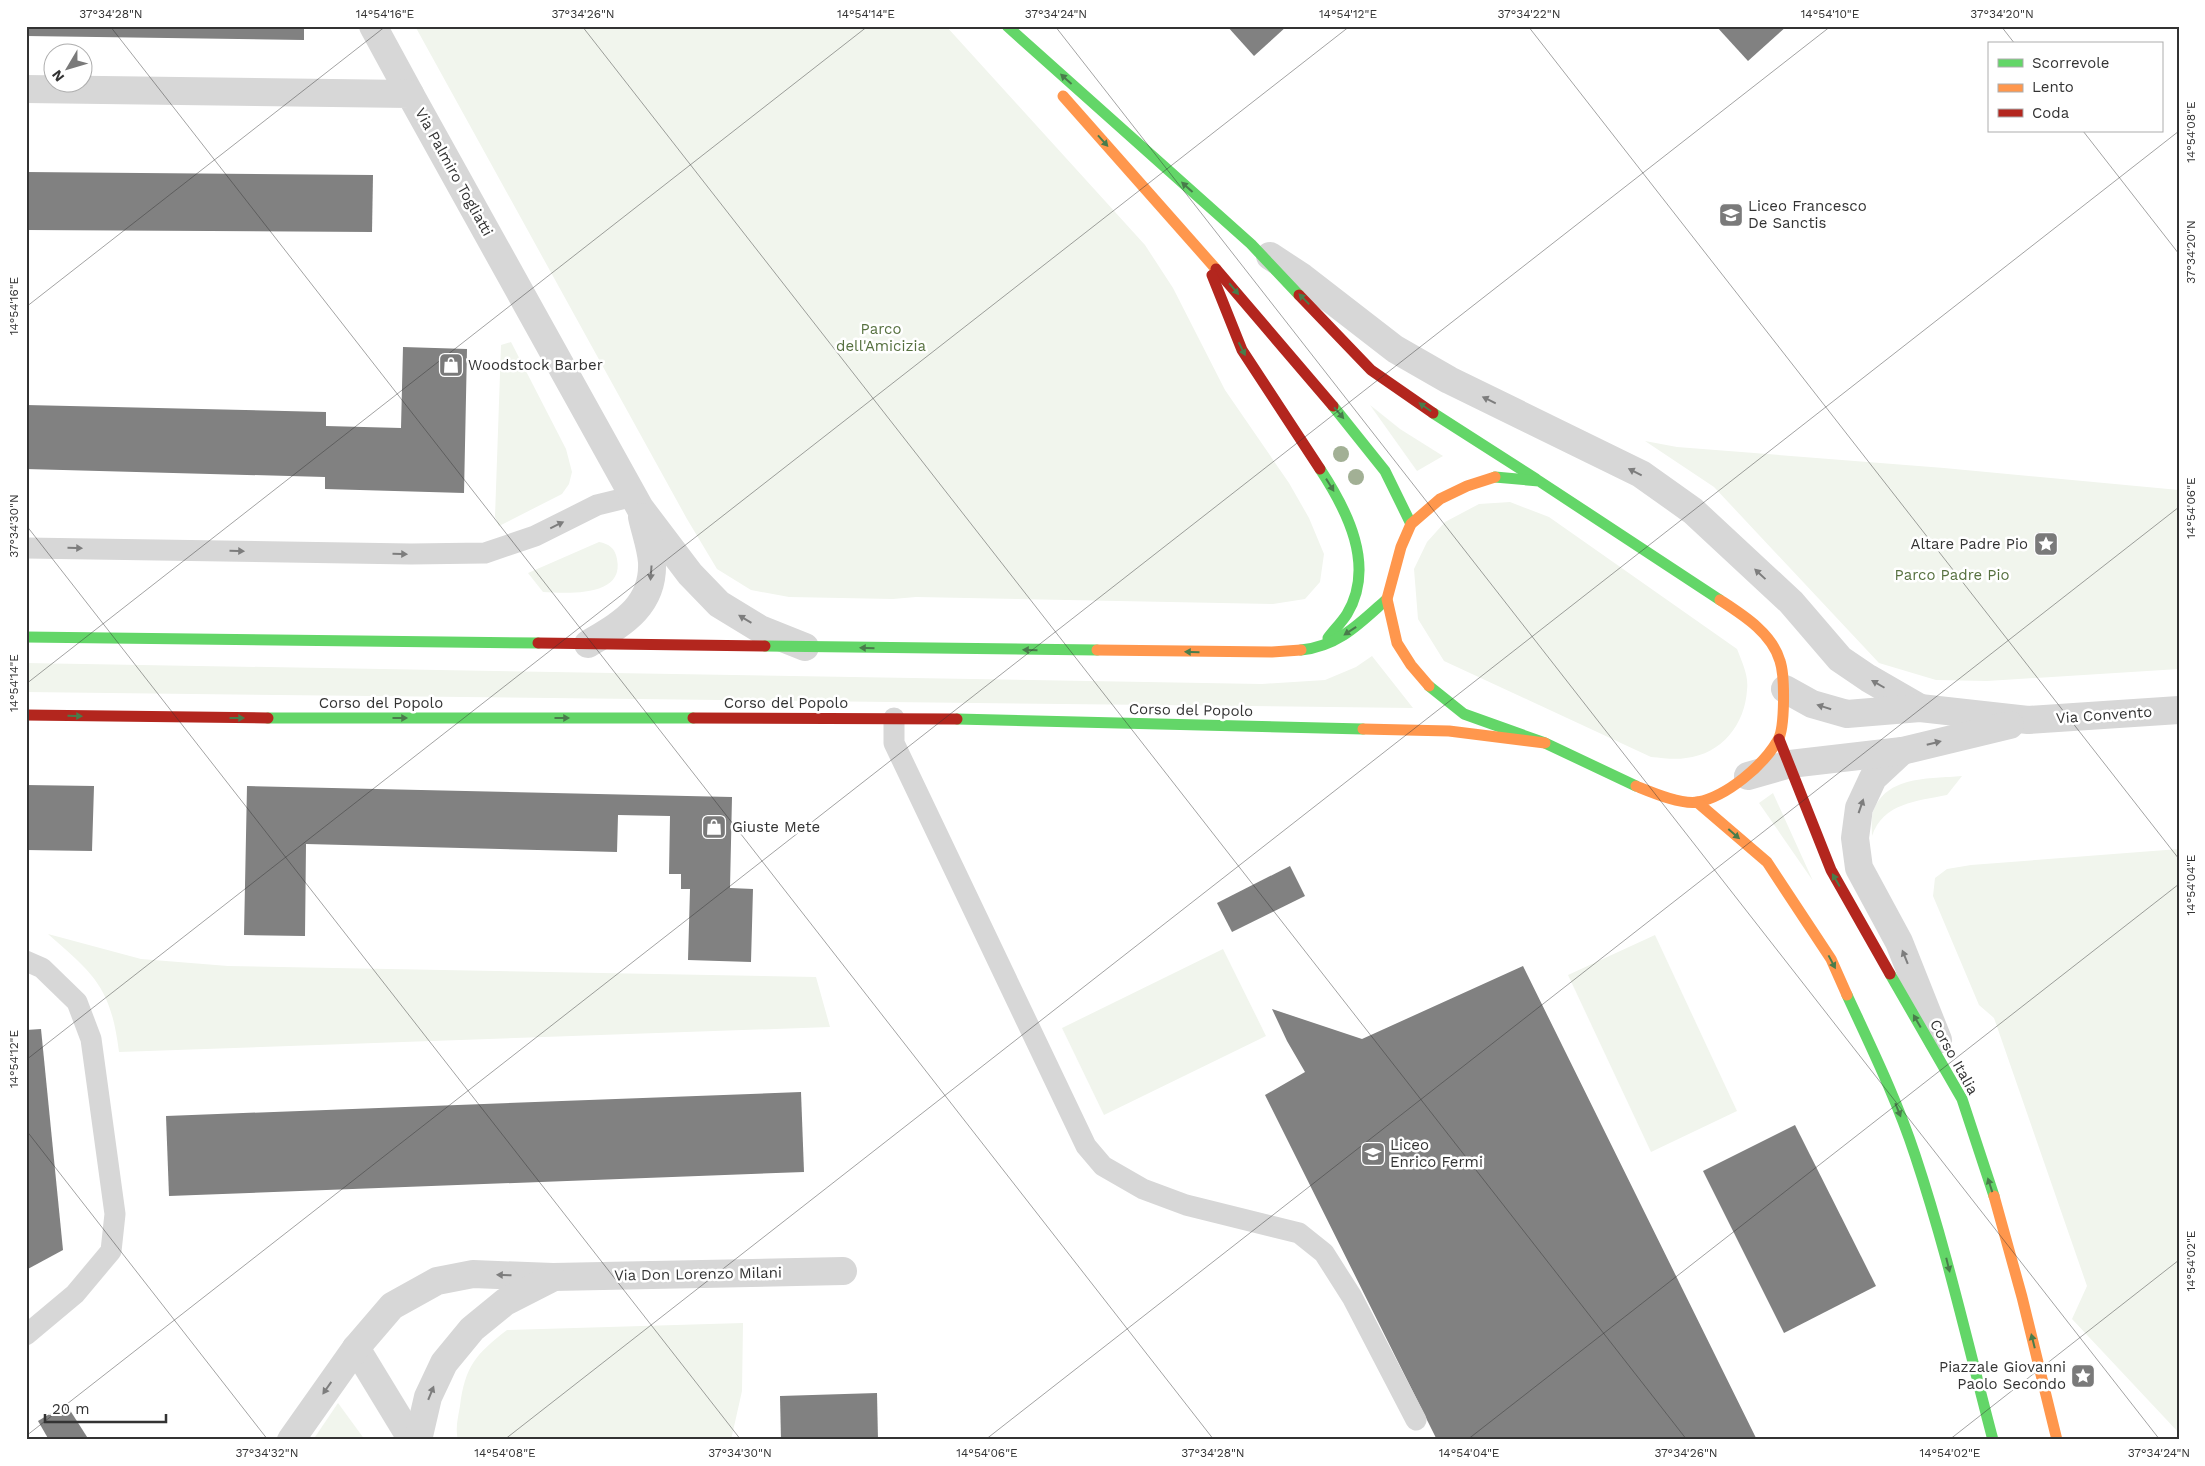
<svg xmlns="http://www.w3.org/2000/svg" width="2205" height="1466" font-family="'Work Sans',sans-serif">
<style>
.green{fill:#f1f5ed}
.building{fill:#818181}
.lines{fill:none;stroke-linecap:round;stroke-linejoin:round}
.lane{stroke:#d7d7d7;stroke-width:21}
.street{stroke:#d7d7d7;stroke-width:28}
.fast{stroke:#63d668;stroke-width:11}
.slow{stroke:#ff974d;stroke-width:11}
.jam{stroke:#b3261e;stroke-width:11}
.tree{fill:#a2b095}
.oneway{fill:#497c4b}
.oneway2{fill:#7d7d7d}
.ticks{fill:none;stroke:#333;stroke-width:1;stroke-opacity:0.45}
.labels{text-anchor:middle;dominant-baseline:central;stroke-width:5;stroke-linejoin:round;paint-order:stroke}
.street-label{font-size:15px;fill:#333;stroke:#fff}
.poi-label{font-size:15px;fill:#333;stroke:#fff;text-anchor:start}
.park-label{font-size:15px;fill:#56703f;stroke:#fff}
.neatline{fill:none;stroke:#333;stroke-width:2}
.ticks-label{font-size:12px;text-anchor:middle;fill:#333}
</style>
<rect width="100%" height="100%" fill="#fff"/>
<g class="green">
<path d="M415,26H946L1145,245L1173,288L1225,390L1289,483L1309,518L1324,554L1320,582L1305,599L1273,604L916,597L893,599L789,597L751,590L717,569L687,519Z"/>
<path d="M511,342L566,449L572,472L569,484L562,494L499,526L495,517L501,345Z"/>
<path d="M1370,405L1400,429L1443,456L1417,471Z"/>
<path d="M1645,441L1677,447L1944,468L2179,490V669L1987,681L1936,680L1879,663L1714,487Z"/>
<path d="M1510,502L1549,517L1737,649C1742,662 1749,676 1747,690C1745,724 1722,754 1686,758C1675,760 1663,758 1651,757L1444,661L1418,619L1414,569L1427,542L1445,522L1479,504Z"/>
<path d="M599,542C609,544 615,548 617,559C625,598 566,593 543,592L528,573Z"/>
<path d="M1372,656L1413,708L26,692V663L1262,684L1325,680L1356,667Z"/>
<path d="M1962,776L1947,795C1917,801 1883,803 1872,836C1872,828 1871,819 1873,812C1886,775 1930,779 1962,776Z"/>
<path d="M1773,793L1813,881L1759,803Z"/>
<path d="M2179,849V1433L2072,1319L2087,1286L1994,1018L1979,1005L1933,896L1935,878L1947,869L1971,865Z"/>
<path d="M48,934L141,959L228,966L816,977L830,1027L119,1052C111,988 95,975 48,934Z"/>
<path d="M1655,935L1737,1111L1651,1152L1568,975Z"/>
<path d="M1223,949L1266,1036L1104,1115L1062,1028Z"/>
<path d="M743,1323L742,1391L731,1440H458C455,1428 458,1418 460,1406C465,1366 476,1354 507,1330Z"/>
<path d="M338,1403L365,1440H313Z"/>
</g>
<g class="building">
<path d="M26,26H304V40L26,36Z"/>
<path d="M1227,26H1287L1254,56Z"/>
<path d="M1716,26H1787L1748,61Z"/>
<path d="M26,172L373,175L372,232L26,230Z"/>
<path d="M403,347L467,349L464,493L325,489V477L26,469V405L326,412V426L401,428Z"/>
<path d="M26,785L94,786L92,851L26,850Z"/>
<path d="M247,786L732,797L730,888L753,889L751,962L688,960L690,889H681V874H669L670,816L618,815L617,852L306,844L305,936L244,935Z"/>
<path d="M1290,866L1305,896L1232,932L1217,903Z"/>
<path d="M1523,966L1757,1440H1437L1265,1095L1305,1072L1287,1041L1272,1009L1362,1039Z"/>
<path d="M41,1029L63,1250L26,1270V1030Z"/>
<path d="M801,1092L804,1172L169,1196L166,1116Z"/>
<path d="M1795,1125L1876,1286L1784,1333L1703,1171Z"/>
<path d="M877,1393L878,1440H781L780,1396Z"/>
<path d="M66,1404L89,1440H49L38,1421Z"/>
</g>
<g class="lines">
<g class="lane">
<path d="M26,548L411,554L485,553L535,536L597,505L634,496"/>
<path d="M894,718V743L1086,1146L1103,1166L1143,1189L1186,1205L1299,1233L1324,1253L1352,1297L1416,1420"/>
<path d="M26,961L42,968L77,1002L91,1039L115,1214L111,1251L75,1294L26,1335"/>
</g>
<g class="street">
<path d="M373,26L410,94"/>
<path d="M26,89L410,94L640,508L690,574L719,604L760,629L805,647"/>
<path d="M1270,256L1302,277L1395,349L1449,380L1641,474L1693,511L1791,602L1840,659L1868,678L1920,708"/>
<path d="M588,644C621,624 654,607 652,562C651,547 645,531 642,517"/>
<path d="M1785,689L1812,704L1847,714L1920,708L2028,720L2179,710"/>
<path d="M1902,751L1873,778L1859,808L1855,838L1859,868L1899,942L1938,1040"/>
<path d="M1748,776L1790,764L1902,751L2010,725"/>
<path d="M356,1348L412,1440"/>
<path d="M291,1440L356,1348L392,1306L437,1281L473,1274L553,1277L843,1271"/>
<path d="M418,1440L428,1397L444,1363L472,1329L505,1302L552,1278"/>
</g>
<g class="fast">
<path d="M1007,26L1251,244L1299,295"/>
<path d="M1333,406L1385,471L1411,524"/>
<path d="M1433,413L1536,479"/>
<path d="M1320,469C1347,510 1376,566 1347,614C1342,622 1334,630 1328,638"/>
<path d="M1495,477L1539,481L1720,600"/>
<path d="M26,637L538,643"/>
<path d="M765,646L1097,650"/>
<path d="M1301,650C1339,646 1360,623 1387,599"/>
<path d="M1429,686L1464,714L1545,743L1636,786"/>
<path d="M268,718H693"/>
<path d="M957,719L1363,729"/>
<path d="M1890,974L1962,1099L1994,1196"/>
<path d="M1847,995C1871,1047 1897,1100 1915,1155C1946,1248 1968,1345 1993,1440"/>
</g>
<g class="slow">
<path d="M1063,96L1216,269"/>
<path d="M1097,650L1272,652L1301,650"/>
<path d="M1429,686L1411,665L1397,643L1387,599L1401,547L1411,524L1440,499L1467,486L1495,477"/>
<path d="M1363,729L1449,731L1545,743"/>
<path d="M1636,786C1651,792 1681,805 1698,802C1727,796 1763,766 1778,740C1785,728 1785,676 1780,661C1772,633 1743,615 1720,600"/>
<path d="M1697,802L1767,862L1831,959L1847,995"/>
<path d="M1994,1196L2022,1297L2057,1440"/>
</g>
<g class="jam">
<path d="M1216,269L1333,406"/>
<path d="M1212,275L1242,350L1320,469"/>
<path d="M1299,295L1371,370L1433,413"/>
<path d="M538,643L765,646"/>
<path d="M26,715L268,718"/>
<path d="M693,718L957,719"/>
<path d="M1779,739L1831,870L1890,974"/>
</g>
</g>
<g class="tree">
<circle cx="1341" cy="454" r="8"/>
<circle cx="1356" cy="477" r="8"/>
</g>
<defs><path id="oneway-solid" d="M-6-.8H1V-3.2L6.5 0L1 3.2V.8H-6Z" transform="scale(1.25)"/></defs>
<g class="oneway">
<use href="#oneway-solid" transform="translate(1066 79) rotate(-138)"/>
<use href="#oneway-solid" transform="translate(1103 141) rotate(48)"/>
<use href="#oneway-solid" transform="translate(1187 187) rotate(-138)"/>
<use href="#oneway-solid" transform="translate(1234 289) rotate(50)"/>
<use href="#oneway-solid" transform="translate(1304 299) rotate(-134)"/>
<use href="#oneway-solid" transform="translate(1242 349) rotate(63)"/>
<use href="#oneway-solid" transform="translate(1425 407) rotate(-145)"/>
<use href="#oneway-solid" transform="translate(1339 413) rotate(49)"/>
<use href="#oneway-solid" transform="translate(1330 485) rotate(58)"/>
<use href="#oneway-solid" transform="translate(1350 631) rotate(146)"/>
<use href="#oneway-solid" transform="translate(867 648) rotate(-179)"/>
<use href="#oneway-solid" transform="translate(1030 650) rotate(-179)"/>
<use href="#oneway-solid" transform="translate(1192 652) rotate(-179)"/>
<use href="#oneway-solid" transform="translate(75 716) rotate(1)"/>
<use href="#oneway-solid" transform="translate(237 718)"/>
<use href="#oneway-solid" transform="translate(400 718)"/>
<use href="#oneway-solid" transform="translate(562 718)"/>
<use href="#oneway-solid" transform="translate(1734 834) rotate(41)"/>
<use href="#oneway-solid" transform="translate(1836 880) rotate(-120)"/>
<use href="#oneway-solid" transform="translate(1832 962) rotate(62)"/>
<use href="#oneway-solid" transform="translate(1917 1021) rotate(-120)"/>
<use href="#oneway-solid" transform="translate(1898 1110) rotate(68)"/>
<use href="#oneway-solid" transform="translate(1990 1185) rotate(-108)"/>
<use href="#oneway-solid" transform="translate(1948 1265) rotate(76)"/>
<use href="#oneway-solid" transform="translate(2033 1341) rotate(-104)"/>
</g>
<g class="oneway2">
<use href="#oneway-solid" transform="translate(1489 400) rotate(-154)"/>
<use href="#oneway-solid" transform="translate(1635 472) rotate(-153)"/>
<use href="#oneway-solid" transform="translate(557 525) rotate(-26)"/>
<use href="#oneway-solid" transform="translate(75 548) rotate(1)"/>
<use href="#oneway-solid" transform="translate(237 551) rotate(1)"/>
<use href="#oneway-solid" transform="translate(400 554) rotate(1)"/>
<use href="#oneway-solid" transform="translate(651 573) rotate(94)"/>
<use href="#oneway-solid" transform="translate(1760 574) rotate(-137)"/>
<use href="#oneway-solid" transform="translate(745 619) rotate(-149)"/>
<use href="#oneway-solid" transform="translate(1878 684) rotate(-150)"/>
<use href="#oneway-solid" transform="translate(1824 707) rotate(-163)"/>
<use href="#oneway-solid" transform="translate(1934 743) rotate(-14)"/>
<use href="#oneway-solid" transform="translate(1861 806) rotate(-71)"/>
<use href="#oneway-solid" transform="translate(1905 957) rotate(-112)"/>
<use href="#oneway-solid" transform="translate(504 1275) rotate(-178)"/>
<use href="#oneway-solid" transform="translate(327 1388) rotate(125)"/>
<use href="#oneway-solid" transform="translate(431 1393) rotate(-68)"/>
</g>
<path class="ticks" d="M110,26L1214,1440M582,26L1687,1440M1055,26L2160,1440M1528,26L2179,859M2001,26L2015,44M2083,131L2179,254M26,307L386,26M26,525L741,1440M26,684L868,26M26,1060L1350,26M26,1130L268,1440M26,1436L1831,26M504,1440L2179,131M985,1440L2179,507M1467,1440L2179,884M1949,1440L2179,1260"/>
<defs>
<symbol id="school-square" viewBox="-11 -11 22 22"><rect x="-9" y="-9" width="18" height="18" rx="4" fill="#7a7a7a" stroke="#fff"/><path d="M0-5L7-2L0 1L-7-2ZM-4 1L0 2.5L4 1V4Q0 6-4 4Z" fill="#fff"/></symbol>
<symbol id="shop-square" viewBox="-11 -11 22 22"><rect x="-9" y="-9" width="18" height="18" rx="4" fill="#7a7a7a" stroke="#fff"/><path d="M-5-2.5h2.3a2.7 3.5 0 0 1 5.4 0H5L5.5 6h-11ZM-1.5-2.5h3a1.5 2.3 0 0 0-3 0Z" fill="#fff"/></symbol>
<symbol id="sight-square" viewBox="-11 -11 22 22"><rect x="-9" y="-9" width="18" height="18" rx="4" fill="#7a7a7a" stroke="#fff"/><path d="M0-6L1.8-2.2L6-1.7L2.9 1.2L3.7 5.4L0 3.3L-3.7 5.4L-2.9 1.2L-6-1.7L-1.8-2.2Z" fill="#fff"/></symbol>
</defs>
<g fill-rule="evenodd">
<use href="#school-square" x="1717" y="201" width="28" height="28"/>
<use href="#shop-square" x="437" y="351" width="28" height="28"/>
<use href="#sight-square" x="2032" y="530" width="28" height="28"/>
<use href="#shop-square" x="700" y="813" width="28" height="28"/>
<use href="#school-square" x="1359" y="1140" width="28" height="28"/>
<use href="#sight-square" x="2069" y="1362" width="28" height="28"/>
</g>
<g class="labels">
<g class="street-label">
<text transform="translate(454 172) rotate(61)">Via Palmiro Togliatti</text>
<text x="381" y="703">Corso del Popolo</text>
<text x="786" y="703">Corso del Popolo</text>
<text transform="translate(1191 710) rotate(1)">Corso del Popolo</text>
<text transform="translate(2104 715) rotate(-4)">Via Convento</text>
<text transform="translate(1954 1057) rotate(61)">Corso Italia</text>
<text transform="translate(698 1274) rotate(-1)">Via Don Lorenzo Milani</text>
</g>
<g class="poi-label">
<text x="1748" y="206">Liceo Francesco<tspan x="1748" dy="17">De Sanctis</tspan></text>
<text x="468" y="365">Woodstock Barber</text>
<text x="2028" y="544" text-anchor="end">Altare Padre Pio</text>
<text x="732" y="827">Giuste Mete</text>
<text x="1390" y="1145">Liceo<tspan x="1390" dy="17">Enrico Fermi</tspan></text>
<text x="2066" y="1367" text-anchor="end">Piazzale Giovanni<tspan x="2066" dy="17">Paolo Secondo</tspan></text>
</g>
<g class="park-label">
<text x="881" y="329">Parco<tspan x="881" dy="17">dell'Amicizia</tspan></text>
<text x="1952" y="575">Parco Padre Pio</text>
</g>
</g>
<rect width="2205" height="1466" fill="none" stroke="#ffffff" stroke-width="55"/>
<rect x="1988" y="42" width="175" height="90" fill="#ffffff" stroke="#adadad"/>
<rect x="1998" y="59" width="25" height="8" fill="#63d668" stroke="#adadad"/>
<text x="2032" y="68" font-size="15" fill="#333333">Scorrevole</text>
<rect x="1998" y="84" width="25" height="8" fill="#ff974d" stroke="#adadad"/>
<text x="2032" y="92" font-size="15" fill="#333333">Lento</text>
<rect x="1998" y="109" width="25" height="8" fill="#b3261e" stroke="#adadad"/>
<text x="2032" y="118" font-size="15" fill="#333333">Coda</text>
<g transform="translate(68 68) rotate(232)"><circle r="24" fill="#ffffff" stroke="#adadad"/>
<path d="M0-4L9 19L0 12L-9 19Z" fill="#7a7a7a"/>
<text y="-8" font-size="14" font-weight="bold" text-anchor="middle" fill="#333333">N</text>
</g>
<path d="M45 1414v8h121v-8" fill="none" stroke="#333333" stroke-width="2.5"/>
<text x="52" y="1414" font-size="15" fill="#333333" stroke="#ffffff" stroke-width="4" paint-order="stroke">20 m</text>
<rect x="28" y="28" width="2150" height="1410" class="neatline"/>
<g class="ticks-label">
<text x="111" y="18">37°34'28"N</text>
<text x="385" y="18">14°54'16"E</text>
<text x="583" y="18">37°34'26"N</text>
<text x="866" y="18">14°54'14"E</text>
<text x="1056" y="18">37°34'24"N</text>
<text x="1348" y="18">14°54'12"E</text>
<text x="1529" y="18">37°34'22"N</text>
<text x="1830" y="18">14°54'10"E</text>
<text x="2002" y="18">37°34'20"N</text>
<text transform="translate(2191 132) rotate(-90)" y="4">14°54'08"E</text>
<text transform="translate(2191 252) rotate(-90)" y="4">37°34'20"N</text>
<text transform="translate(14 306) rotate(-90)" y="4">14°54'16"E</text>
<text transform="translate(2191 508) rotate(-90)" y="4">14°54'06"E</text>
<text transform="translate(14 526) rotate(-90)" y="4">37°34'30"N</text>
<text transform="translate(14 683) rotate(-90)" y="4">14°54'14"E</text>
<text transform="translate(2191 885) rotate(-90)" y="4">14°54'04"E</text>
<text transform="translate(14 1059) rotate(-90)" y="4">14°54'12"E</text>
<text transform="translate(2191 1261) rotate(-90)" y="4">14°54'02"E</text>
<text x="267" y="1457">37°34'32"N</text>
<text x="505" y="1457">14°54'08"E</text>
<text x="740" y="1457">37°34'30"N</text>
<text x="987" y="1457">14°54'06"E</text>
<text x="1213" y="1457">37°34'28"N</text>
<text x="1469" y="1457">14°54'04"E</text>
<text x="1686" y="1457">37°34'26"N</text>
<text x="1950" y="1457">14°54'02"E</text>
<text x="2159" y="1457">37°34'24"N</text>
</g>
</svg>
